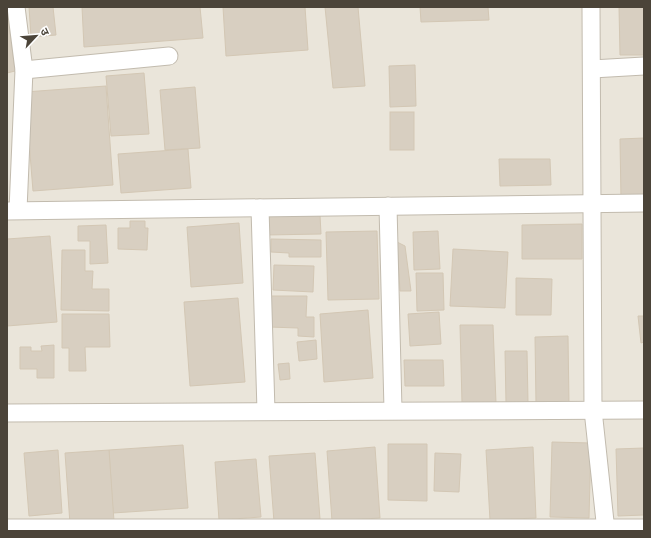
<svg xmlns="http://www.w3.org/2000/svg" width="651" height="538" font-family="'Open Sans','Noto Sans Devanagari',sans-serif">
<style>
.residential{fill:#eae5da}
.building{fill:#d8cfc1;stroke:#d3c7b4}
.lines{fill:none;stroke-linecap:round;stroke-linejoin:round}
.street-casing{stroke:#c2bbae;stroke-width:19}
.street{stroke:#fff;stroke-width:17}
</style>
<rect width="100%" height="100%" fill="#f6f3ec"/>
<rect class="residential" x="7" y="7" width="637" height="524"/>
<g class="building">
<path d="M7,7L15,71L7,73Z"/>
<path d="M29,7H53L56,35L31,37Z"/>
<path d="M82,7H200L203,38L84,47Z"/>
<path d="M223,7H305L308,50L226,56Z"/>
<path d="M325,7H358L365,86L333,88Z"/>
<path d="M420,7H488L489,20L421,22Z"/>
<path d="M619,7H644V55H620Z"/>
<path d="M415,65L416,106L390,107L389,66Z"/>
<path d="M144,73L149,134L111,136L106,76Z"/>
<path d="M106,86L113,185L33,191L25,92Z"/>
<path d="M195,87L200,148L165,150L160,90Z"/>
<rect x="390" y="112" width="24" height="38"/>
<path d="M644,138V199L621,200L620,139Z"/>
<path d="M188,149L191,188L121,193L118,154Z"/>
<path d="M499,159H550L551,185L500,186Z"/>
<path d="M320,215L321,234L266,235V216Z"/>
<path d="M130,221H145V228H148L147,250L118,249V228H130Z"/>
<path d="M239,223L243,283L191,287L187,227Z"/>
<path d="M582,224V259H522V225Z"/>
<path d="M106,225L108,263L90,264V241H78V226Z"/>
<path d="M377,231L379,299L328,300L326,232Z"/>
<path d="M438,231L440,269L414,270L413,232Z"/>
<path d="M50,236L57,322L7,326V239Z"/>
<path d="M271,239L321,240V257H289V253L271,252Z"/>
<path d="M397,242L405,246L411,291H400Z"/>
<path d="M453,249L508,252L505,308L450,306Z"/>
<path d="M62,250H85V271H93L92,289H109V311L61,310Z"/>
<path d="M274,265L314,266L313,292L273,290Z"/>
<path d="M416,273H443L444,310L417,311Z"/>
<path d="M516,278L552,279L551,315H516Z"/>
<path d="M268,296H307L306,317H314V337L298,336V328L269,327Z"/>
<path d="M238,298L245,382L190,386L184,302Z"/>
<path d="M368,310L373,378L324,382L320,314Z"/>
<path d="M439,312L441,344L410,346L408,314Z"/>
<path d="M62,314H109L110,347H85L86,371H69V348H62Z"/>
<path d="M638,316H644V342L641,343Z"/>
<path d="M460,325H493L496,403H462Z"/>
<path d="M568,336L569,404H536L535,337Z"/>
<path d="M316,340L317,359L299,361L297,342Z"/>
<path d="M54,345V378H37V369H20V347H31V351H42L41,346Z"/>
<path d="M505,351H527L528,403H506Z"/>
<path d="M404,360H443L444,386H405Z"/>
<path d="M289,363L290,379L280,380L278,364Z"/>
<path d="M552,442L591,443L589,518L550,517Z"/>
<path d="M388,444H427V501L388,500Z"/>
<path d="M183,445L188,508L113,513L109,450Z"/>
<path d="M375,447L380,518L332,521L327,451Z"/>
<path d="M533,447L536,518L490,520L486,450Z"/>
<path d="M644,448V515L618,516L616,449Z"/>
<path d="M58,450L62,513L29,516L24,453Z"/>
<path d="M109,450L114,521L70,524L65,453Z"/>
<path d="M315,453L320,519L274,522L269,456Z"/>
<path d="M435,453L461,454L459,492L434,491Z"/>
<path d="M256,459L261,517L219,520L215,462Z"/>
</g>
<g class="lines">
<defs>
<g id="street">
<path d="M16,7L24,70L18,210"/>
<path d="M591,7L593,410L606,531"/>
<path d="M592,69L644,66"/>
<path d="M24,70L169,56"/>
<path d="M388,206L393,410"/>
<path d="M260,208L266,411"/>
<path d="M7,211L644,203"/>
<path d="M7,413L644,410"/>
<path d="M7,528H644"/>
</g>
</defs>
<use href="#street" class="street-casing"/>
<use href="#street" class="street"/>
</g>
<rect width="651" height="538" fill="none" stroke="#4b4439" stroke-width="16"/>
<g transform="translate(36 36) rotate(64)" stroke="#ffffff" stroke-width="3" paint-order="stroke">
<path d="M0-3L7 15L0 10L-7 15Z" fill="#4b4439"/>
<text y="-6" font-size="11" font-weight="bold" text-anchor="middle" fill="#4b4439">उ</text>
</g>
</svg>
